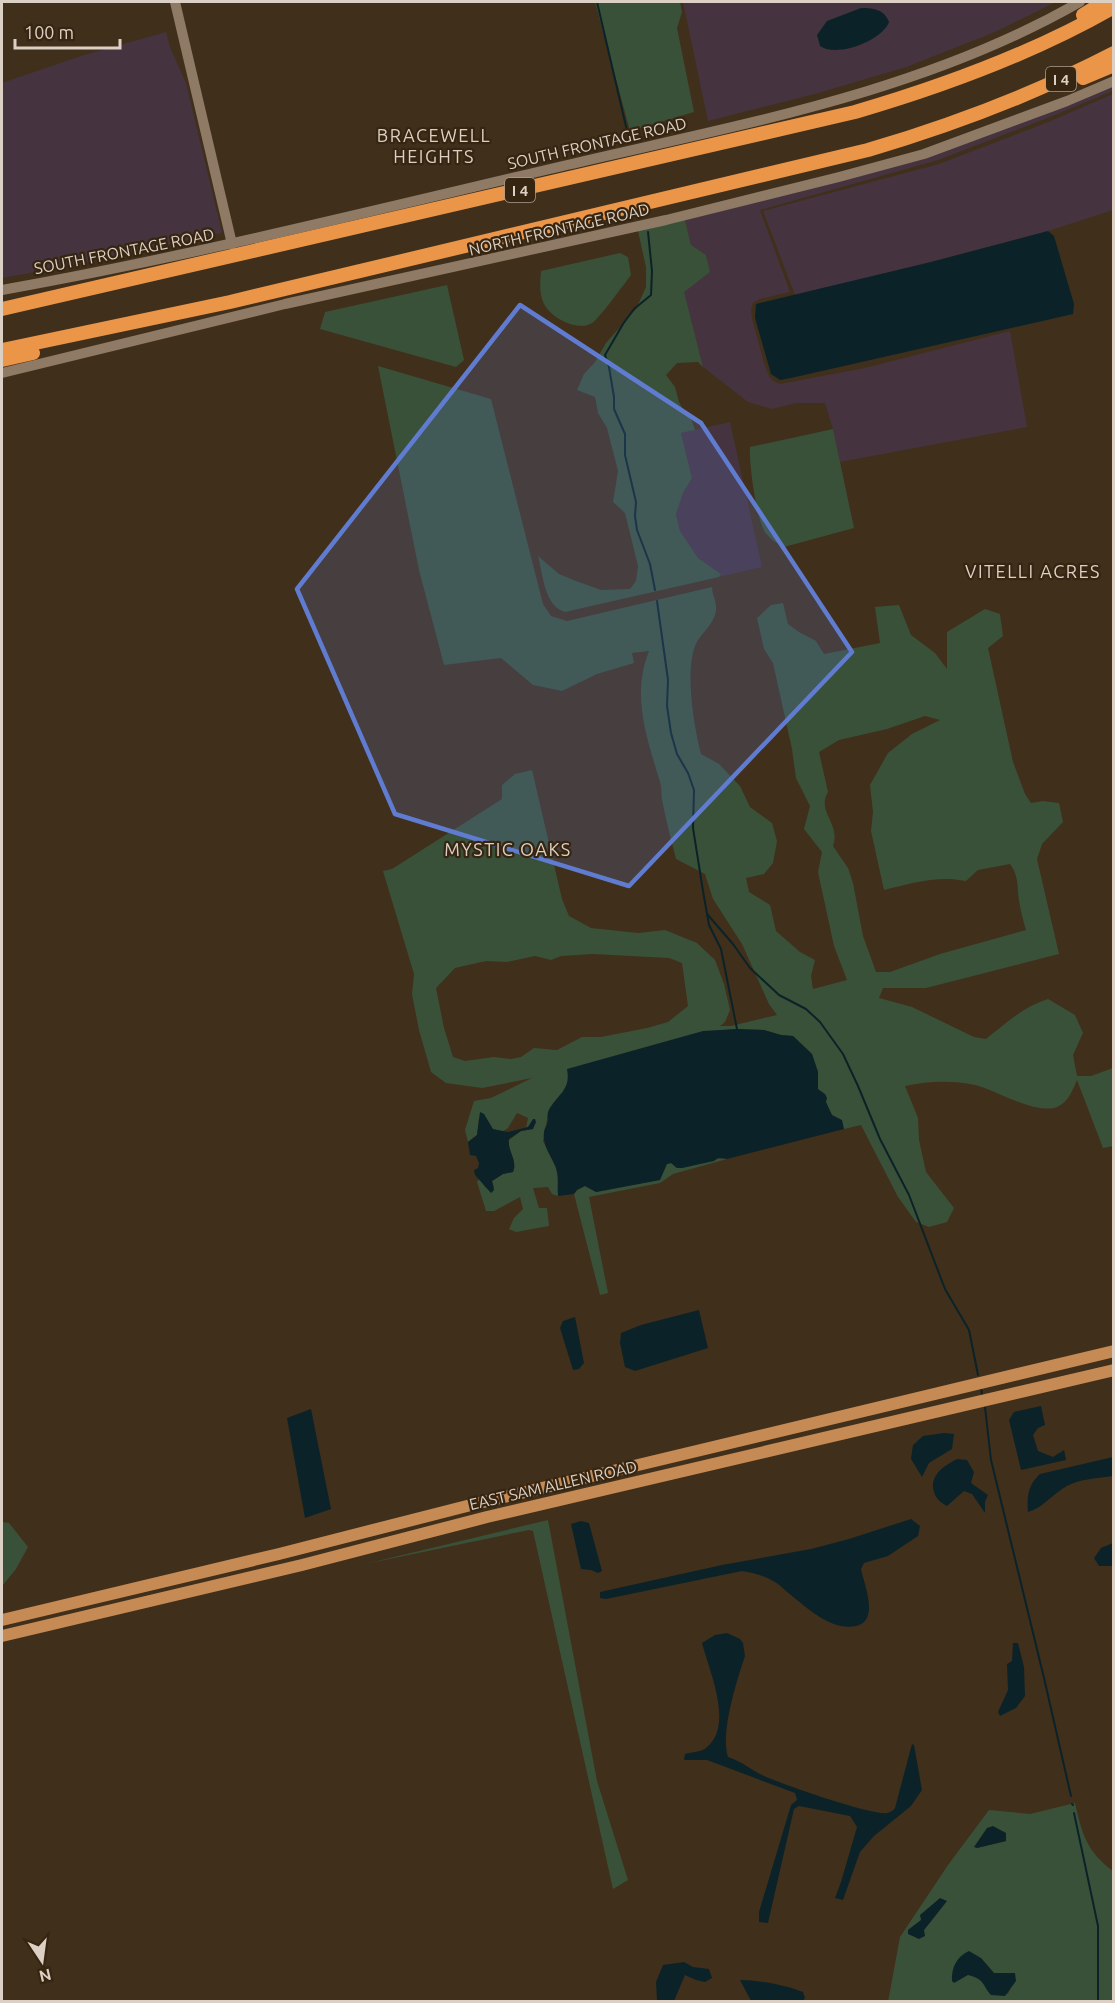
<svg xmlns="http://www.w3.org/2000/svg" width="1115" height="2003" font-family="Ubuntu,sans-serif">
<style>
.industrial{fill:#45343f}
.green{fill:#3a5139;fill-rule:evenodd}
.water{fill:#0b2328}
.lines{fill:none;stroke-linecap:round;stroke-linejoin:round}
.stream{stroke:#0b2328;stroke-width:2}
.secondary{stroke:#8f7a65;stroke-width:10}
.primary{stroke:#c68a54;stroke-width:12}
.highway{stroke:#eb9548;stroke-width:14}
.marked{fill:#607cd1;fill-opacity:0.2;stroke:#607cd1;stroke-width:4.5;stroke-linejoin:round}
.labels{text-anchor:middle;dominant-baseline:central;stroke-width:4.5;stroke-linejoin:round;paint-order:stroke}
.shield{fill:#362511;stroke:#aa9d8e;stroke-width:1.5}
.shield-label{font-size:15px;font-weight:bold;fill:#dcd0c4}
.street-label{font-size:16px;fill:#dcd0c4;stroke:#362511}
.neighbourhood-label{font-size:18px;letter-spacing:1.5px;fill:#dcd0c4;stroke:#362511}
</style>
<rect width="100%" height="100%" fill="#402f1b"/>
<g class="industrial">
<path d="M683,2H1056L995,32L906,67L815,94L708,121Z"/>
<path d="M166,32L170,47L186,83L222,233L74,265L2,278V83L81,56Z"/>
<path d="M1113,86V91L1045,119L938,160L760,210L790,292L760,299L753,303L751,309L752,319L764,363L769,376L773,381L780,384L865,368L1010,331L1027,427L840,462L833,429L825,403H796L772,409L748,402L703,367L683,291L710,272L706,255L691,245L685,220L840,181Z"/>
<path d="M1113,94V210L1048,231L931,262L795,295L763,211L939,164L1046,123Z"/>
<path d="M730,422L762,567L719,577L721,574L698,558L680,531L676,514L683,493L692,478L681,433Z"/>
</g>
<g class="green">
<path d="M595,2H680L682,12L677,28L694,112L630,131Z"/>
<path d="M685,220L691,245L706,255L710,272L684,292L703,367L698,362L677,363L666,375L675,387L679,402L685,413L691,418L695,430L681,433L692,478L683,493L676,514L680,531L698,558L721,574L719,577L565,612C544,606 543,574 538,556L559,574L576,581L601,590L630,589L636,581L638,566L625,513L613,502L618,471L607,428L598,413L595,397L577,390L584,374L595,362L606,343L636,309L646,287V267L638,231Z"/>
<path d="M620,253L628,257L631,275C624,284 599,319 592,323C578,332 551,318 544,304C539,294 540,282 541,271Z"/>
<path d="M447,285L464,360L456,367L320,329L325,312Z"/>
<path d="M378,366L491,399L543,604L551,616L567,621L712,587C712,593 715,599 716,605C718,622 701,632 695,646C685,674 694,726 701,754L719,764L740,786L750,807L772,823L777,841L773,863L764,874L746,878L749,892L770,905L776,931L800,952L815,960L811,976L813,989L847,980L834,946L818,872L822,852L804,829L810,806L796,778L792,749L773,663L764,649L757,618L771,605L783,603L788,624L799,632L816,641L824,654L880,643L875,607L899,605L911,635L935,653L947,669V632L985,609L1000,614L1003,636L988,648L1013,762L1025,794L1031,803L1043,801L1059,803L1063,822L1042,844L1037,859L1059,954L926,988H883L879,998L912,1007L974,1037L986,1039C1006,1023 1023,1007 1048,999L1075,1015L1083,1033L1073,1055L1077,1076H1091L1113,1068V1146L1103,1148L1077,1080C1073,1089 1069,1101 1059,1106C1039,1117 996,1090 975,1085C952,1080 928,1081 905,1086L918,1118L919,1140L926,1172L954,1208L947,1222L929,1227L916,1222L898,1197L861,1125L844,1129L832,1115L818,1090V1072L812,1054L793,1036L781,1035L764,1030L737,1029L704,1032L569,1080L561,1096L549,1109L543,1141L556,1168L560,1184L558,1196L552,1194L548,1187L533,1188L539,1208H547L549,1226L516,1232L509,1229L514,1218L523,1209L520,1197L494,1211H486L477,1182L480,1178L485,1187L492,1192L494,1187L492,1181L503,1174L513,1172C518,1160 507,1151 509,1140L521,1131L533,1129L530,1125L526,1128L528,1118L517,1113L508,1128L502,1132L493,1129L479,1118L477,1135L468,1142L465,1130L474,1101L491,1098L532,1078L482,1088L446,1083L431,1072L419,1030L412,994L414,974L383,871L392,869L502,799V785L515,774L532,770L562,899L569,916L591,928L638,933L665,930L697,943L715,960L724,984L730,1010L725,1022L720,1026H731L777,1015L769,1004L742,944L713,899L705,874L676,859C671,840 666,820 662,800C661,794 662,788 660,782C647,738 631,696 649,651L632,653L634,663L597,674L562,691L533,685L501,658L444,665L419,570ZM925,716L940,720L912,734L888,753L870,785L873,812L871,831L884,890C912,883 938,875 966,881L978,870L1010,864C1019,876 1017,887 1019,901C1021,911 1023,921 1026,930L940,954L890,972H876L863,936L853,883L848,868L833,846C841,823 816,812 828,792L819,752L839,740L887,729ZM593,954L669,958L682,963L688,1006L668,1022L647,1028L601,1037H582L557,1050L534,1048L521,1057L511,1059L494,1057L465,1061L453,1057L444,1028L436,988L455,968L486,961L507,962L535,956L551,960L561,956Z"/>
<path d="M833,429L854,528L784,547C776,543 770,539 765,532C756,518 749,464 750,447Z"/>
<path d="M725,1157L727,1159L673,1174L660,1183L589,1197L608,1293L600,1295L574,1194L577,1190L585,1186L596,1192L659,1180L666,1164L672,1163L675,1167L682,1168Z"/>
<path d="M548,1520L597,1781L628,1880L613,1889L533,1531L529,1530L365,1564Z"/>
<path d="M2,1522L9,1523L28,1547L16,1569L2,1586Z"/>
<path d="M1075,1803C1082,1834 1087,1852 1113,1871V2001L888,2002L900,1937L948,1865L989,1810L1030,1814ZM993,1827L1006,1841L977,1848ZM947,1901L924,1930H908ZM981,1958L994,1973H1005L1011,1987L1008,1994L986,1986L978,1978L969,1975Z"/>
</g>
<g class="water">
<path d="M861,8C873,8 884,9 889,22C882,41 836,58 820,46L817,35L827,21Z"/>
<path d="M1048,231L1054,236L1074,304L1073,314L791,378L780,380L771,374L755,318L756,304L931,262Z"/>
<path d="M737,1029L764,1030L781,1035L793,1036L812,1054L818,1072V1089L825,1094L827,1098L826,1102L832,1115L842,1120L844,1129L727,1159L718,1158L714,1161L682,1168H677L671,1163L667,1164L660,1180L596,1192L585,1186L577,1190L574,1194L558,1196C557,1186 559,1178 556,1168C552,1156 542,1146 544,1132C544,1129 546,1127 547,1124C549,1119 546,1115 549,1110C558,1093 571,1091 567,1069L703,1031Z"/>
<path d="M480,1112L484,1114L493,1129L508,1132L528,1127L533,1119H535L536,1122L533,1129L521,1131L509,1139C507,1151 518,1160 513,1172L503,1174L492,1181L494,1190L491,1193L475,1175L474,1170L478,1168L479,1163L476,1156L470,1155L468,1142L477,1135Z"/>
<path d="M699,1310L708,1348L635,1371L625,1367L620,1343L621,1333L641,1325Z"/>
<path d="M575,1317L584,1363L579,1369L573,1370L560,1328L563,1321Z"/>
<path d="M1041,1406L1045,1425L1038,1428L1033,1435L1038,1451L1053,1457L1064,1450L1066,1460L1021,1470L1009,1420L1014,1412Z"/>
<path d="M311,1409L331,1509L305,1518L287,1418Z"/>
<path d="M944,1433L954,1434L952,1449L929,1463L922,1477L911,1459L913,1445L923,1436Z"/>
<path d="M1113,1457V1476C1099,1478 1079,1479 1067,1486C1052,1494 1043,1508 1028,1512C1027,1496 1028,1485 1040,1474Z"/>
<path d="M957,1459L967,1460L974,1472L971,1483L988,1495L985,1502V1513L972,1494L964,1491L947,1506C941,1503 936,1499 934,1492C929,1475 944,1466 957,1459Z"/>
<path d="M911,1519L920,1526L918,1536L888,1556L864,1563L861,1569C864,1584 880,1621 856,1626C832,1631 808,1609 791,1595C785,1591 780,1584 773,1581C763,1575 753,1573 742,1571L606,1599L600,1598V1592L722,1565L811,1549L849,1539Z"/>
<path d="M581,1521L589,1523L602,1571L598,1573L591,1570L581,1569L571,1524Z"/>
<path d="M1113,1543V1566H1099L1094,1558L1101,1548Z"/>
<path d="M727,1633L740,1639L743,1643L745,1656C737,1680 720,1733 728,1757C741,1761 750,1769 762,1775C778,1783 873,1816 887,1813C889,1813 894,1810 895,1808L912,1744L914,1745L922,1790L911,1806L874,1836L860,1852L843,1900L835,1898L841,1882L857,1827L850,1816L799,1806L794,1809L768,1923L759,1922V1912L791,1805L797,1800L795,1793L707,1760H684L685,1754C692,1752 702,1752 707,1747C734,1725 709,1670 702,1643L715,1635Z"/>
<path d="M1013,1643H1018L1024,1667L1025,1696L1016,1708L1000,1716L998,1712L1008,1690L1007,1664L1012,1661Z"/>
<path d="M993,1826L1006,1833V1841L977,1848L974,1847L987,1828Z"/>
<path d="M940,1898L947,1901L924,1930L925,1936L919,1939L908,1934V1930L921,1920L920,1915Z"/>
<path d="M969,1951L981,1958L994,1973H1015L1016,1981L1005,1996L991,1995C982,1985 985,1979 968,1975L954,1983L952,1981C951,1968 957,1956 969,1951Z"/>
<path d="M684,1962L693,1967L709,1969L712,1978L705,1982L696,1980L685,1975L674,2001H657L656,1982L663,1965Z"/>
<path d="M740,1980C759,1980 786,1985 803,1992L805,1998L803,2001H751Z"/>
</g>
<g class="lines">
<g class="stream">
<path d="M597,2L628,135"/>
<path d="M648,232L652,271L651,295L634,309L623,324L605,355L609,367L614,397V409L625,434V455L636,502L635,516L637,530L650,564L655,590"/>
<path d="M657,601L668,680L667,706L671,733L677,754L688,773L694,790L693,828L703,891L709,925L721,949L737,1029"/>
<path d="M707,914L733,944L750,968L779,995L806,1009L820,1022L843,1054L858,1086L880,1139L909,1195L945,1289L969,1330L978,1375"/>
<path d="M981,1388L982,1394"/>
<path d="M985,1407L991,1460L1044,1678L1071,1796"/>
<path d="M1072,1804L1073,1805"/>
<path d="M1074,1813L1098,1926V2002"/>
</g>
<g class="secondary">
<path d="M175,2L232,244"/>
<path d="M2,290C192,256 379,209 567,165C742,124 923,92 1080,2"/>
<path d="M2,373L285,304L666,220L839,177L924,154L1067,101L1114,81"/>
</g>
<g class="primary">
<path d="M2,1620L279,1554L467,1506L1114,1351"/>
<path d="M2,1636L302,1565L487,1517L1114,1370"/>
</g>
<g class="highway">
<path d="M1083,15L1104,2"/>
<path d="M1083,78L1114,65"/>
<path d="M2,309L855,112C944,86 1032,54 1114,7"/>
<path d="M2,350L230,302L868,150C953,125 1035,94 1114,53"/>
<path d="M2,360L33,353"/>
</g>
</g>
<path class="marked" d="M520,305L701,423L852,652L629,886L395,814L297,589Z"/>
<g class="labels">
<g class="shield">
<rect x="1046" y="67" width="30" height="24" rx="4.5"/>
<rect x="505" y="178" width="30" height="24" rx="4.5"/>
</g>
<g class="shield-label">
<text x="1061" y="79">I 4</text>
<text x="520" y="190">I 4</text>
</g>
<g class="street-label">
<text transform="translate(597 143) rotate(-13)">SOUTH FRONTAGE ROAD</text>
<text transform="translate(559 229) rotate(-13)">NORTH FRONTAGE ROAD</text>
<text transform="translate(124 251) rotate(-11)">SOUTH FRONTAGE ROAD</text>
<text transform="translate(553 1485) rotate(-13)">EAST SAM ALLEN ROAD</text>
</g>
<g class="neighbourhood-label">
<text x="434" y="135">BRACEWELL<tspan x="434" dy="21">HEIGHTS</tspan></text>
<text x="1033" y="571">VITELLI ACRES</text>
<text x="508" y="849">MYSTIC OAKS</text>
</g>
</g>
<rect width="1115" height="2003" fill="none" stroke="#dcd0c4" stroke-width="6"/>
<g transform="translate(42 1961) rotate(167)" stroke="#362511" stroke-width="4.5" paint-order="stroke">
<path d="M0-4.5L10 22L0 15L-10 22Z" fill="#dcd0c4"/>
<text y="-9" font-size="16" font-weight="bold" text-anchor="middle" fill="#dcd0c4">N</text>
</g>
<path d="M15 39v9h105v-9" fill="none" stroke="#dcd0c4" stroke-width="3"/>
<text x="24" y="39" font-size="18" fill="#dcd0c4" stroke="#362511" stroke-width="4.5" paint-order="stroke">100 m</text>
</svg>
